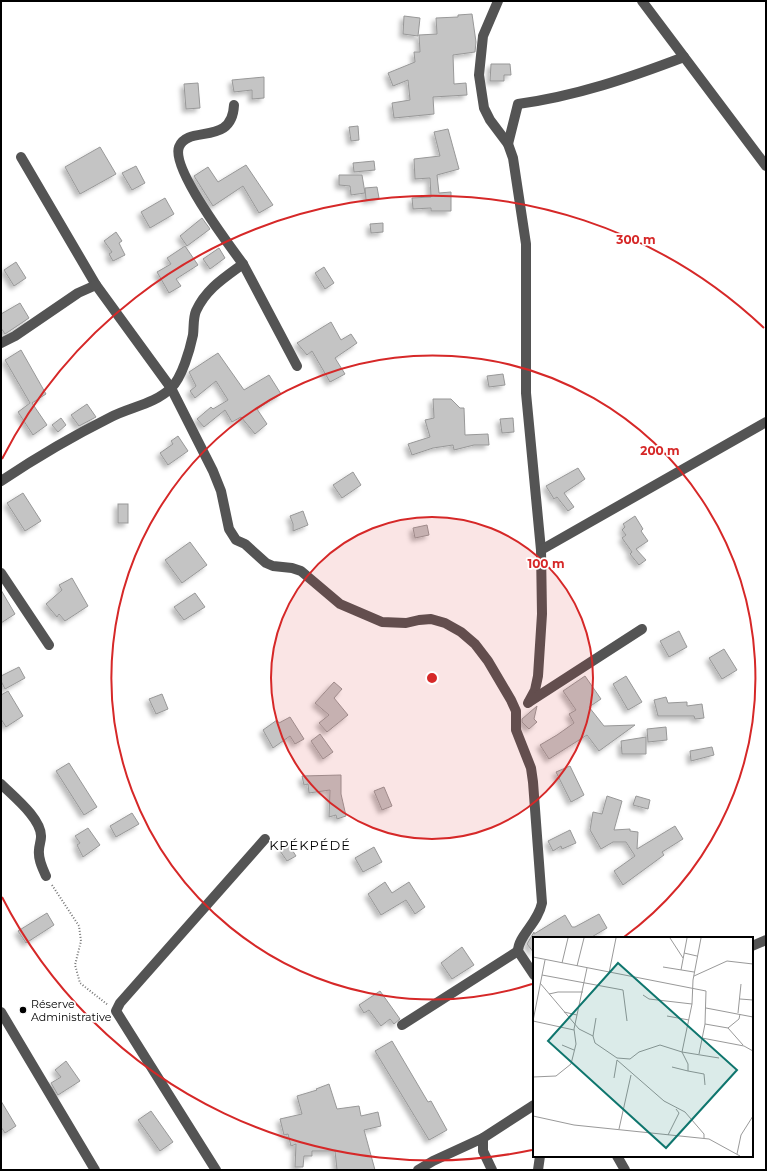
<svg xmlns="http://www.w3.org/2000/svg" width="767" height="1171" font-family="Montserrat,sans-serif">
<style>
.building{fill:#c4c4c4;stroke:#989898;filter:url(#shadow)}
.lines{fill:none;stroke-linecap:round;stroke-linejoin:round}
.path{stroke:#767676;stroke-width:2;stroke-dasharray:1 2;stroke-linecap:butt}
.minor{stroke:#545454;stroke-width:10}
.ring{fill:none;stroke:#d62828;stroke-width:2}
.poi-dot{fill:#000;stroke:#fff;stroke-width:1.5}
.labels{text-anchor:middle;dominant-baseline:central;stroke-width:3.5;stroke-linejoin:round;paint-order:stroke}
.poi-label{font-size:11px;fill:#000;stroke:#fff;text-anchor:start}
.quarter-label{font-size:13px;letter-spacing:1px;fill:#000;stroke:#fff}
.inset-road{fill:none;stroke:#999;stroke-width:1}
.view{fill:#0f766e;fill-opacity:0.15;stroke:#0f766e;stroke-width:2}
.inset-edge{fill:none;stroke:#000;stroke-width:2}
.centre{fill:#d62828;stroke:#fff;stroke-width:2}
.ring-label{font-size:12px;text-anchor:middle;font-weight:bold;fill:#d62828;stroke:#fff;stroke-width:3.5;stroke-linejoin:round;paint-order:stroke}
</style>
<defs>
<filter id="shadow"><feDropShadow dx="-3.5" dy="3.5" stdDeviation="2" flood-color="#0004"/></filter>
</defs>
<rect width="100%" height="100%" fill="#fff"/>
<g class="building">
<path d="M472,14L476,42L475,52L453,55L454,84L466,83L467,95L433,97L434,114L394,118L392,103L410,100L408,80L393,86L388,73L415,62L414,52H420L419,35L437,34L436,18L458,17V15Z"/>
<path d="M404,16L420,18L418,36L403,34Z"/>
<path d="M491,64H510L511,75H504V81H490Z"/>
<path d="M264,77V98L252,99V90L234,92L232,80Z"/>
<path d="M198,83L200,108L186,109L184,84Z"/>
<path d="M358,126L359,140L351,141L349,127Z"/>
<path d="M448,129L459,169L437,175L439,193L451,192V211H431V208L413,209L412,198L431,197L430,178L415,179L414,159L440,156L434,132Z"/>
<path d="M100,147L116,174L80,194L65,167Z"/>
<path d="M374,161L375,170L354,172L353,163Z"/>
<path d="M246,165L273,205L259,213L243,186L213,206L194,176L208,167L218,182Z"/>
<path d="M136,166L145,183L132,190L122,173Z"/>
<path d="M339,175H362L365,193L351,195L350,186L339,185Z"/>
<path d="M377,187L379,198L366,200L365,188Z"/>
<path d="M165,198L174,214L150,228L141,212Z"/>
<path d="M202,218L210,229L187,246L180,236Z"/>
<path d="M383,223V232L371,233L370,224Z"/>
<path d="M116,232L122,241L119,243L125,255L113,261L109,254L112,252L104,241Z"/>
<path d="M185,246L198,265L176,279L181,286L169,293L157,272L171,264L167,258Z"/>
<path d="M219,248L225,258L210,269L203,259Z"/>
<path d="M16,262L26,278L14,286L4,270Z"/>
<path d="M324,267L334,283L325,289L315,273Z"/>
<path d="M20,303L29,318L5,334L1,328V314Z"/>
<path d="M331,322L341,340L351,334L357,343L335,358L345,374L330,382L312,351L307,355L297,343Z"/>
<path d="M21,350L46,394L32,403L47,425L33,435L18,412L30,403L5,360Z"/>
<path d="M218,353L244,390L269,375L281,394L257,409L267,424L255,434L241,417L232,422L225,410L204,427L197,419L211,407L213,409L228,400L216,381L195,398L190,391L196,386L189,372Z"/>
<path d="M503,374L505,385L489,387L487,376Z"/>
<path d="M433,399H451L460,408H464L465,435L488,434L489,445H474L454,450L453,445L433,448L412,455L408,444L430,437L425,420L434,418Z"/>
<path d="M87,404L96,417L79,426L71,415Z"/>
<path d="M61,418L66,425L58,432L52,425Z"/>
<path d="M513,418L514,432L502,433L500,419Z"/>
<path d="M178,436L188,451L168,465L160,453L173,444L171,441Z"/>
<path d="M578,468L585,479L564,493L574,507L568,511L557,497L554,499L546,486Z"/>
<path d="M353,472L361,485L342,498L333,485Z"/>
<path d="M23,493L41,521L25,531L7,503Z"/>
<rect x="118" y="504" width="10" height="19"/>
<path d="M303,511L308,525L293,531V524L290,516Z"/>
<path d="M635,516L643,529L641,531L648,541L636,549L646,560L639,565L630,554L632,552L622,538L626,535L622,530L625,527L623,524Z"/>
<path d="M427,525L429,535L415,538L413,528Z"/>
<path d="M190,542L207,565L182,583L165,560Z"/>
<path d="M72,578L88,606L65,621L59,614L57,617L46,604L62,590L59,585Z"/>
<path d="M1,590L15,614L1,623Z"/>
<path d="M195,593L205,607L184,620L174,607Z"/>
<path d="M679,631L687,647L669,657L660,641Z"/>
<path d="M724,649L737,670L722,679L709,658Z"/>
<path d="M19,667L25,678L5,689L1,681V676Z"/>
<path d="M585,676L601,699L589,707L604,726L635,725L599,751L587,735L549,759L540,745L557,735L574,723L569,714L576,710L563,691Z"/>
<path d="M626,676L642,702L628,710L613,684Z"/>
<path d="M334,682L342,689L334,698L348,715L327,732L319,723L329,715L315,703Z"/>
<path d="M8,691L23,716L6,727L1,719V695Z"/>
<path d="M162,694L168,709L156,714L149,699Z"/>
<path d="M666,697L668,703L687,702V706L702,704L704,718L695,719L694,716H658L654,700Z"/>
<path d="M537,706L534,719L537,722L529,729L522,722V719Z"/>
<path d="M290,717L304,739L295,744L290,736L273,748L263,730L277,720L279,723Z"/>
<path d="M666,727L667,740L648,742L647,729Z"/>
<path d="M320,734L333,752L323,759L311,741Z"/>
<path d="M646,737V754H622L621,741Z"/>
<path d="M712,747L714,755L691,761L690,751Z"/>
<path d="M69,763L97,807L84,815L56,771Z"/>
<path d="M570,766L584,795L571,802L556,772Z"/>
<path d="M341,775V794L346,816L337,819L336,815L329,817L330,790L309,793L308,784L304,785L302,776Z"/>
<path d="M384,787L392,806L382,810L374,791Z"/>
<path d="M607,796L622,801L614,830L630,829V831L638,832L637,849L675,826L683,839L662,852L664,855L623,885L614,871L635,856L626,842H613L601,849L590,830L593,812L602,814Z"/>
<path d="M636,796L650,800L648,809L633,805Z"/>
<path d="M132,813L139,824L116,837L110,826Z"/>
<path d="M88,828L100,845L83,857L77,845L80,843L75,836Z"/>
<path d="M570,830L576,843L562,849L561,846L553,851L548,841Z"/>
<path d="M289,845L296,856L287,861L280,851Z"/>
<path d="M374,847L382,862L363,872L355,858Z"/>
<path d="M385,882L392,893L409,882L425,907L415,914L406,900L381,915L368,894Z"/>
<path d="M47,913L54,925L26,943L18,931Z"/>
<path d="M599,914L607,928L590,938H534V953L527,944L534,932V934L565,915L572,927H575Z"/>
<path d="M462,947L474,965L452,979L441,963Z"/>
<path d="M380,991L400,1019L394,1024L390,1019L381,1026L369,1010L364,1013L359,1005Z"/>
<path d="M392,1041L428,1102L431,1101L447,1130L429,1140L375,1051Z"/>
<path d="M66,1061L80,1081L58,1095L51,1083L61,1077L55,1070Z"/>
<path d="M329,1084L337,1109L359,1106L361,1116L378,1112L381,1126L364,1130L375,1170H337L335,1151H312V1156H304L303,1167H295L296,1144L291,1146L288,1134L284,1135L280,1119L302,1114L297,1096L317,1090L316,1089Z"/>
<path d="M1,1101L16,1126L5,1133L1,1127Z"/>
<path d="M151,1111L173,1142L160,1151L138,1120Z"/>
</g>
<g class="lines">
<path class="path" d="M52,885L79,926L81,941L75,965L80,983L108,1005"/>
<g class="minor">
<path d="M498,1L483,36L479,75L484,108L490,120L508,144L513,158L526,244V393L541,550L542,614L538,676L535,690L528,703"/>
<path d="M642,1L766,166"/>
<path d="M234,105C232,147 188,124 179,147C171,168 229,245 243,264"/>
<path d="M508,144L518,104C576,96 629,78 684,57"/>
<path d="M21,157L96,285L171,388L213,471L221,491L229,529L236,540L245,544L266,563L273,566L292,568L301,571L340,604L382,622L406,623L419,620L431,619L445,623L461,632L475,644L488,661L511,700L516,711V730L531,768L533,782L542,903C538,923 518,936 518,951L534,975"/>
<path d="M1,343L15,336L78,293L96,285"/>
<path d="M1,481C37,457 73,436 111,417C130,407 155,404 171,388C182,378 190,349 193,335C194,327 193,318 196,311C206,289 224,278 243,264L297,366"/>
<path d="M541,550L766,422"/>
<path d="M1,573L49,645"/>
<path d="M529,702L642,629"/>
<path d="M1,784C13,796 42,819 41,837C41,841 39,846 39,850C38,859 42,867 46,876"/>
<path d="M752,946L766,940"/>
<path d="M1,1012L95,1170"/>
<path d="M402,1025L518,951"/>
<path d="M483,1138V1151L492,1170"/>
<path d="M617,1156L625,1170"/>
<path d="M216,1170L116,1011L120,1003L265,839"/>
<path d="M418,1170L433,1161L483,1138L534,1105"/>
<path d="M538,1170L540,1156"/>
</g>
</g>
<circle cx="432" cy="678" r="161" fill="#d62828" fill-opacity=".12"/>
<g class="ring">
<circle cx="432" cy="678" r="161"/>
<path d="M532 984A322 322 0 1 1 624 937"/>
<path d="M532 1150A483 483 0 0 1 2 897M2 459A483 483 0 0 1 764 328"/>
</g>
<circle class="poi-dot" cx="23" cy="1010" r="4"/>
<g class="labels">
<g class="poi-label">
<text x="31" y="1004">Réserve<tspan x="31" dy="13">Administrative</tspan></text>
</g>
<g class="quarter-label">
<text x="310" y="845">KPÉKPÉDÉ</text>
</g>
</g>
<g transform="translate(533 937)">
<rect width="220" height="220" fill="#fff"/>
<path class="inset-road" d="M137,1L150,21M151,16L164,19M0,20L173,54L172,87L166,117M29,26L35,1M44,29L51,1M130,30L161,35M148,33L154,1M76,36L83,1M9,38L90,53L94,84M161,39L194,24L220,27M7,46L46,92L60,99L62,106L84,121L97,122L106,115L127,108L149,115L186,121M16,57L25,55H50M110,58L116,62L159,67M207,62L220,63M173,71L220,80M31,75L44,78M205,76L208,47M134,79L156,83M0,84L12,23M0,84L41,93M172,87L195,91L210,108M195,91L206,82L207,77M60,99L63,81M169,101L211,109L220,114M29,108L41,113M84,123L131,164L152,175L171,197V201M139,130L155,134V127L149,115L159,67L160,43L168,1M155,134L171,137L172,148M0,140L23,139L38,127L43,107L41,92L54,31M81,141L84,123M0,179L41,188L176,202L207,219M86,192L98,138M135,198L146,176L143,172M204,217L208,198L220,179"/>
<path class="view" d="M85,26L204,133L133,211L15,104Z"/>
<rect width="220" height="220" class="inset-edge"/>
</g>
<circle cx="432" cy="678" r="6" class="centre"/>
<g class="ring-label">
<text x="636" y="244">300 m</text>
<text x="660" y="455">200 m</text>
<text x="546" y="568">100 m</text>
</g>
<rect width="767" height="1171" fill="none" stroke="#000000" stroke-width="4"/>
</svg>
